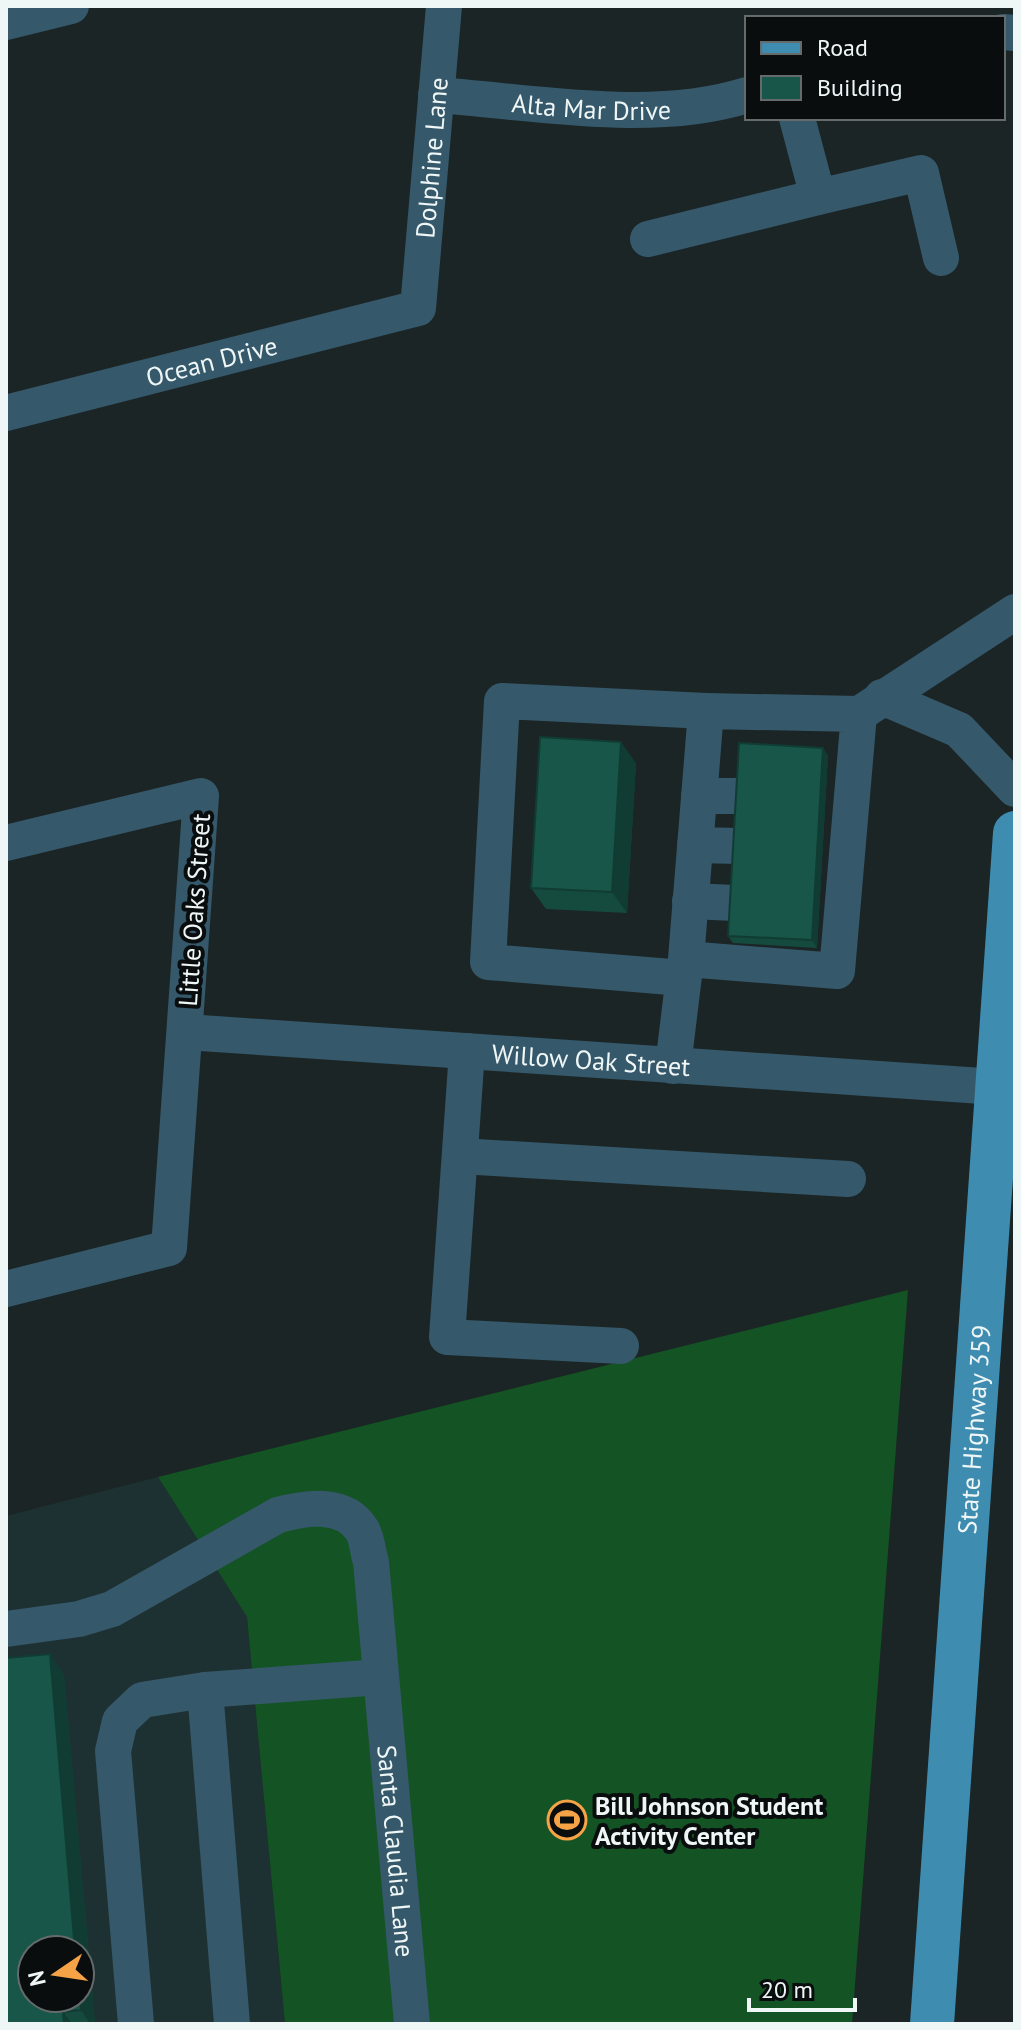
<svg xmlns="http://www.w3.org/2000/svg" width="1021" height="2030" font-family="'PT Sans',sans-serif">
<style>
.built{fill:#1e3132;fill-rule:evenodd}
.grass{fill:#145324}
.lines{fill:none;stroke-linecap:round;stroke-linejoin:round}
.minor{stroke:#35586a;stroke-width:36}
.major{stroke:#3f8cb1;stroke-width:44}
.wall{fill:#154a3f}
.shaded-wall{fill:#113c33}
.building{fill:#185649;stroke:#113c33;stroke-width:2}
.labels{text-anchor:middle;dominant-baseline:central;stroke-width:8;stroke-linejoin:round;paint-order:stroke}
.street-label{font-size:26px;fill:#eff6f6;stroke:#090d0e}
.poi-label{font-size:26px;font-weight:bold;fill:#eff6f6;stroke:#090d0e;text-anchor:start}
</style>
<rect width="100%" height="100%" fill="#1b2526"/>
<path class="built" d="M158,1477L247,1617L285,2024H6V1516ZM32,1950H80V1998H32Z"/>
<path class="grass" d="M908,1290L852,2024H285L247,1617L158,1477Z"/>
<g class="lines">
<g class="minor">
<path d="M6,22L71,6"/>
<path d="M1003,32L1015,33"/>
<path id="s1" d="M436,95C535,102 652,125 747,95"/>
<path d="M797,118L818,197L921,173L941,258"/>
<path d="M648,239L818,197"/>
<path id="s2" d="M6,413L418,308L444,6"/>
<path d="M882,697L959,730L1015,789"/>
<path d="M859,714L1015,612"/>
<path d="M699,796H742"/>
<path d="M6,843L201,796L169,1248L6,1289"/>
<path d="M695,845L739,846"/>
<path d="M690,901L735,903"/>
<path d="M683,978L488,962L502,701L706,711"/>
<path id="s3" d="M186,1032L997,1087"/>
<path d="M467,1051L447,1337L621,1346"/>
<path d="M673,1066L686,959L706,711L859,714L837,971L686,959"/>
<path d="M460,1156L848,1179"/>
<path id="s4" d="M6,1629L79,1619L112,1609L278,1515C305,1508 344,1501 362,1530C367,1538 368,1553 371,1562L412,2024"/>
<path d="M205,1690L232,2024"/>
<path d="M136,2024L113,1751L120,1721L142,1700L205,1690L381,1677"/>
</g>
<path class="major" id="s5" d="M932,2024L1015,833"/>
</g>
<g class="wall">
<path d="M828,755L817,948L733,943L728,936Z"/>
<path d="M636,763L627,913L546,909L531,888Z"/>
<path d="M64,1675L95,2024H6Z"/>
</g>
<g class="shaded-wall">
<path d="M621,742L636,763L627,913L612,892Z"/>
<path d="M823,748L828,755L817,948L812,940Z"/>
<path d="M50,1654L64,1675L95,2024H90L81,2010L80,1950H75Z"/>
<path d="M63,2012L72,2024H64Z"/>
</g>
<g class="building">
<path d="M540,737L621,742L612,892L531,888Z"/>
<path d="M739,743L823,748L812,940L728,936Z"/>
<path d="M50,1654L75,1950H32V1998H80L81,2010L63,2012L64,2024H6V1658Z"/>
</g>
<defs>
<symbol id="stadium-ring" viewBox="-11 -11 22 22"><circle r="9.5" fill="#090d0e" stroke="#f6a247" stroke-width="1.5"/><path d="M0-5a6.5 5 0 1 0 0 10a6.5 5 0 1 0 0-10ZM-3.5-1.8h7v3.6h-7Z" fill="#f6a247"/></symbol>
</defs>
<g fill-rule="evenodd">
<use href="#stadium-ring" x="545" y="1798" width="44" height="44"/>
</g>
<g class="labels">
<g class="street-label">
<text stroke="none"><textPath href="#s1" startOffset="156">Alta Mar Drive</textPath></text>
<text stroke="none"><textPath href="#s2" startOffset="576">Dolphine Lane</textPath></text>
<text stroke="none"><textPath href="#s2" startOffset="212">Ocean Drive</textPath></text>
<text transform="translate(194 910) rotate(-86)">Little Oaks Street</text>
<text stroke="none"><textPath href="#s3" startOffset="406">Willow Oak Street</textPath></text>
<text stroke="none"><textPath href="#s5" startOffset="596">State Highway 359</textPath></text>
<text stroke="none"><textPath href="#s4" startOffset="714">Santa Claudia Lane</textPath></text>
</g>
<g class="poi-label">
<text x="595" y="1805">Bill Johnson Student<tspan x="595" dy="30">Activity Center</tspan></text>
</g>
</g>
<rect width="1021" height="2030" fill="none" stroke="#eff6f6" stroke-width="16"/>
<rect x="745" y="16" width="260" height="104" fill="#090d0e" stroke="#656a6b" stroke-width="2"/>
<rect x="761" y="42" width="40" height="12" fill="#3f8cb1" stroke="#656a6b" stroke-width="2"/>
<text x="817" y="56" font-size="24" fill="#eff6f6">Road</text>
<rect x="761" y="76" width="40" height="24" fill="#185649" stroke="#656a6b" stroke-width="2"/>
<text x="817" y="96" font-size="24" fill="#eff6f6">Building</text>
<g transform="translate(56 1974) rotate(257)"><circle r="38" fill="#090d0e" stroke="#656a6b" stroke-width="2"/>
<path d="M0-6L14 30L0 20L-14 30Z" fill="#f6a247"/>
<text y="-12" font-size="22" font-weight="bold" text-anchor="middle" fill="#eff6f6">N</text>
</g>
<path d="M749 1998v12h106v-12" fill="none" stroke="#eff6f6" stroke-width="4"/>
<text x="761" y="1998" font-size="24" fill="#eff6f6" stroke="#090d0e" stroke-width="6" paint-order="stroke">20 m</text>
</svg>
